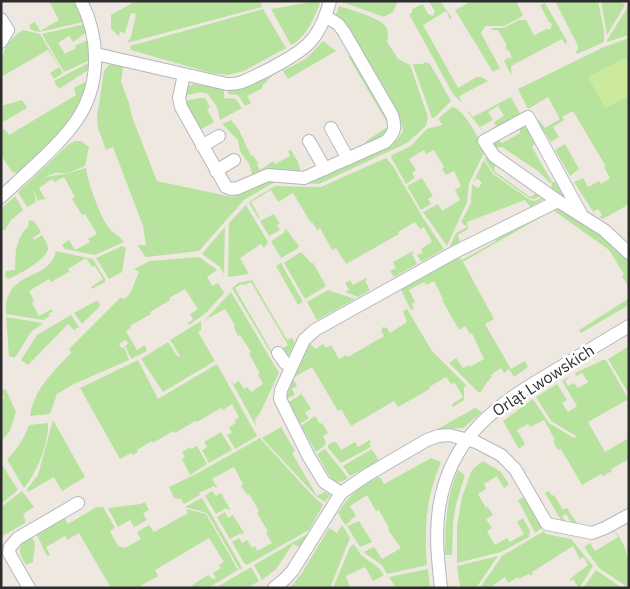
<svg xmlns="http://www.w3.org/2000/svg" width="630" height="589" font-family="'IBM Plex Sans',sans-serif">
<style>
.green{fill:#b8e39f}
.pitch{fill:#cbea9b}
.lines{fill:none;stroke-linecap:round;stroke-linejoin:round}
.minor-casing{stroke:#b4b7c0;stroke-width:14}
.minor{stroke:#fff;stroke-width:12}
.labels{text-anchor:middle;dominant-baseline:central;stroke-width:5;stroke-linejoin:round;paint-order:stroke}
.street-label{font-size:16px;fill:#2d2d2d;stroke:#fff}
</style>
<rect width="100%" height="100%" fill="#eee8e1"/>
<g class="green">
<path d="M49,1H75L84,22L39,32L31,30L29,25L35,22L40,31L59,20Z"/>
<path d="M136,1H259L262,5V7L127,43L131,37L136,14L131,13L125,33L120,32L119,36L121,38L111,29V15Z"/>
<path d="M317,1L320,4C313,19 307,37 291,45L271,9Z"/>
<path d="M339,1H397V3L393,12L384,17Z"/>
<path d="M440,1L452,18L450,19L446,11L423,25L458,88L477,77H481L488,81L459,96L462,103L453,94L409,14L412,13V9L423,4L428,14L433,16L435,11L429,2Z"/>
<path d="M472,1H516L523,16L504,26H485L481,33L500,68L493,72L455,10Z"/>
<path d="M555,1H598L604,31V42L577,54L576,52L578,49V46Z"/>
<path d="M601,1H620L625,5L607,35Z"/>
<path d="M545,3L567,41L566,45L562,39L511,66L512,76L504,61L507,58L510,59L509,56L511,59L512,58L509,51L506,49V44L498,30H492L491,28H504L519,20H526L534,35L547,29L550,30L552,24L549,22L540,5Z"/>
<path d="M339,6C349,9 381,18 386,27C389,31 388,37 387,42L397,57L396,58L410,65L428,117L426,126L407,143L319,184L305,183L389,145L397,140L403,131L400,119L392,105L336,15Z"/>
<path d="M628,7L629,35L607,42V40Z"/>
<path d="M263,9L286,48L244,71L228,75L211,73L131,50L130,46Z"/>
<path d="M85,24L87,32L73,42L69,36L58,43L65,54L76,48L75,46L89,39L90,60L64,72L42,34Z"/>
<path d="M23,30L40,34L63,73L54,79L50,73L59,67L48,50L1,77C1,55 3,43 23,30Z"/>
<path d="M629,38V204L603,219L599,217L602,215L598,209L594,211V213L574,182L583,178L588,187L599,181L601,184L610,178L604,167L605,165L573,111L562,117L564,120L553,127L559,137L551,142L537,121L539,120L545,128L560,119L548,97L528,109L518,89L604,47Z"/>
<path d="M323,41L336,51L288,79L283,71L307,58Z"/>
<path d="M348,56L352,57L390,121L388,134L367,145L365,142L389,126Z"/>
<path d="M90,62L88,70L59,89L54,81Z"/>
<path d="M426,62L430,64L451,101L434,118H432L413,65L414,64H423Z"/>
<path d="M110,64L123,67L121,82L129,103L132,117L157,181L232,197L268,180L277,181L244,200L199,251L146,257L137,245H146L143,226L113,147L106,150L98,128L97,117L104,71Z"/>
<path d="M278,70L262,86L263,88L247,96L251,103L245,106L238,95L228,94V90Z"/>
<path d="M85,82H88L79,107L66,127L18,173L12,172L1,155V130L4,129L9,135L76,95L74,88Z"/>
<path d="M193,84L224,89V98L236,99L242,108L220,120L217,107L208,94L201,92L183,96L187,87Z"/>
<path d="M511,97L520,114L496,127L494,122L504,116L498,106L488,112L493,120L480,127L484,133L468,112L469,111L473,117Z"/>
<path d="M200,98H205L210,107L207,109L214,122L200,130L184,101Z"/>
<path d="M22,100L27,108L1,123V106Z"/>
<path d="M452,107C464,108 480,141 485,151L469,183L467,202L447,246L423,212L438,204L442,211L460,200L455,190L461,186L454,171L446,175L442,169L444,167L434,150L426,154L424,150L409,159L416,170L412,173L415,178L406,184L391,157L392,155L411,146L427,129L445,124L457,128L442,124L438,119Z"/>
<path d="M231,120L239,130L251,156L253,155L258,163L257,165L260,170L273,161L275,164L290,156L288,151L291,150L298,162L301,173L253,177L249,164L240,151L238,140L222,124Z"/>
<path d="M520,123L528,126L537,141L532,147L552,182H561L568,194L565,199L551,191L552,183L549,182L538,171L502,147L495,148L493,142L495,138L502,143L520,133Z"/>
<path d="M75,141H81L89,147L85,166L68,173H55L45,177L69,173L86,168C87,180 101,219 109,228C114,234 120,236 124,242L95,255L65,249L62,245L69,240L75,250L90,242L88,239L97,234L85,214L82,215L72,199L75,197L64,177L54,182L52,179L39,188L45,199L43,200L42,199L38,201L34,191L36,202L27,207L18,192L69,144Z"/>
<path d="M565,144L579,169L570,176L555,150Z"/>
<path d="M488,153L496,162L494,171L530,197L538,192L544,198V199L530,207L525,200L467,222L468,229L458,235L460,242L451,248L450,246L456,233L467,227L461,222L471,203L472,184L478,188L482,183L477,178L473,183L484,160L493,174L530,200L535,201L543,197L542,196L534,199L529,198L494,173L485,159Z"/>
<path d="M386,158L393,166L423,218L444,249L421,262L417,255L423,253L421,249L432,242L424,227L420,229L415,222L398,232L399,234L346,264L336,248L332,250L320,228L317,230L312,222L311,223L293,193L278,202L271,190L251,202L260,218L259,219L249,203L250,201L275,186L321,187Z"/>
<path d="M422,178L433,196L428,199L431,204L421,210L407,186Z"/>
<path d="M15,196L23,210L11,220L5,230L1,231V209Z"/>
<path d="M246,205L268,242L264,248L261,244L240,258L249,274L228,277L229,223Z"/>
<path d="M554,207L562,209C577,219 623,248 629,264C630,271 629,281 629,288L622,276L624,274L609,250L553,210L463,262L494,319L485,324L511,369L525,361L528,367L514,377L509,369L504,373L501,368L491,375L492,377L487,382L481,392H478L449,363L456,358L463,368L469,365L470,367L484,359L472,333L470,334L465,326L459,330L442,300L443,299L434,281L426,285L424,282L409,290L415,302L412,304L414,308L411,310L400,288L458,255L462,260L496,241L494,236Z"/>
<path d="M274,214L280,224L277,225L280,230L269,236L260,221Z"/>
<path d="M29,220L35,222L41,232L33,238L34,240L42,235C44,239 48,244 48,249C47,259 17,276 8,279L5,276L6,271L15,270C15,254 16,237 28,227Z"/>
<path d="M225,227L224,274L220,267L202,254Z"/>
<path d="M286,229L299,246L297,249L281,258L271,241L285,232L284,230Z"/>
<path d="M122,246L126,248L122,272L109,279L96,258Z"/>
<path d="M56,251L93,259L105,279V282L92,289L91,287L103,279L95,266L92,267L86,258L68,269L69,272L51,282L49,279L29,291L34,301L32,303L39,316L52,309L53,311L49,314L50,316L43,320L6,314C4,268 49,283 56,251Z"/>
<path d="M413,251L414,252L412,254L417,264L394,277L390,271L396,268L393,262Z"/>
<path d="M299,253H302L311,263H313L326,286L305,299L284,263Z"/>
<path d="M199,257L217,270L207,277L212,286L218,283L224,293L206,313L189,325L188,323L193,319L190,314L198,309L185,289L169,298L170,300L150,312L151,314L130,326L131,328L126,331L137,350L145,345L147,351L131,359L125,346L128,344L126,340L119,344L121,348L124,347L129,360L74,384L57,394L50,414L30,416C34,389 53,372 71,353L69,349L120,298L125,299L131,292L139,272L134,269L150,261Z"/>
<path d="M281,263L303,302L298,305L276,266Z"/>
<path d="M366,278L367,280L365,281L370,290L358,297L345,292L349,290L345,283L350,280L353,285Z"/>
<path d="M252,280L287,340L292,338C297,342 291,349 289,355H286L282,349L288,345L251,282L245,285L242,284L235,288L281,368L278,365L232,288L238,283Z"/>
<path d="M328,290L355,299L317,320L307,302Z"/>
<path d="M231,292L279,373L260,413L255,419L256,426L230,379L234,384L239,381L244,389L247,387L251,392L263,384L258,374L260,373L249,354L251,352L240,335L238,336L234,327L235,325L225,309L205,320Z"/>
<path d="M628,299L629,305L581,333L579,330Z"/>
<path d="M96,301L99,302L100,306L82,324L74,313Z"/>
<path d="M407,309L432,351L466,385L464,388V400L453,407L452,404L463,397L455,383L451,384L446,377L429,387L430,389L398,407L394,401L351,426L341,409L338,411L312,367L293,378L297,386L292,389L295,395L286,399V389L308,342L316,349L323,344L326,348L331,345L339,359L346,355L348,357L384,336L381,331L383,327L387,328L390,333L407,322L403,311Z"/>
<path d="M71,315L79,327L74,330L68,324L28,365L21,360L37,335Z"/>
<path d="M6,317L43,323L31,332L16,356L14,358L9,356Z"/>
<path d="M201,321V330L198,332L215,361L163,392L141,359L168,342L178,357L180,356L170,340Z"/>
<path d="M629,346V394L608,359Z"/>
<path d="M138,360L158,399L217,364L257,436L235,449L227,435L232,433L229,427L236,423L235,420L239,417L232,404L223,410L221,408L197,422L195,421L175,433L173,431L153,443L152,441L137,450L138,452L133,455L131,453L120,459L80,388Z"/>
<path d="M603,360H606L629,400V403L627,400L588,422L605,452L629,438V459L611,469L612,471L603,476L601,474L582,485L561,449L558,450L553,441L555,440L544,420L530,427L528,424L517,430L525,444L519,449L503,421L533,399L549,423L574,438L576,436L551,421L536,397L557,384L567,400L562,403L568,412L577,406L562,381L571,375L565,381L568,386L574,383L578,388L588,382L582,373L576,376L575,373Z"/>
<path d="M2,389L6,390L16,412L10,431L1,442V399L4,397L1,393Z"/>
<path d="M301,393L311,409L305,412L309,418L300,424L287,403L300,395V394Z"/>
<path d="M475,408L482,412L463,428L447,429L429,434Z"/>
<path d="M315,416L320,424L322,423L328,433L323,436L326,442L324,446L316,452L301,426Z"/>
<path d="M53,420L85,477L62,491L54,477L28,492L27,489L38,475Z"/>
<path d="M48,423C49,442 37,473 24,488L7,459C18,449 24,438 29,425Z"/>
<path d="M281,427L295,451L292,453L317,496L324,492L330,495L325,502L316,496L262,438Z"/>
<path d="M221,432L232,450L209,463L202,450L207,447L204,442Z"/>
<path d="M260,438L311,494L323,505L309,530L247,565L244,563L232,542L239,538L242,543L247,540L252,548L255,546L257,551L272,543L266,533L268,532L257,513L259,511L249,494L247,495L241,486L243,484L234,467L212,479L217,487L216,488L214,486L199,493L200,495L184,504L181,499L174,498L169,487L196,474Z"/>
<path d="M370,440L371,442L369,444L371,447L341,463L328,448V445L333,442L337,443L341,450L355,442L358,447Z"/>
<path d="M197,446L207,464L190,475L182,459L185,457L182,452L190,447L191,449Z"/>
<path d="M325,449L348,478C332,491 325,467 317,454Z"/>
<path d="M372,449L379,461L350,476L343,466Z"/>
<path d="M431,458L441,462C426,498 424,527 427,565L387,574L382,565L363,552L374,547L382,559L401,548L388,530L389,528L379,510L376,511L367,495L350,506L356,516L350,520L351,521L345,525L338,513C350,494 358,488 378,477L381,478L384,484Z"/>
<path d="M483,461L501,472L509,484L504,488L497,476L484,484L486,489L478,494L486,508L488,507L493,515L486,519L492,528L487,531L495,545L507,538L510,542L524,534L517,522L523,518L530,531L529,537L501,552L457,563V526L462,497L471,472L474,468Z"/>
<path d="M1,463L18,490L1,504Z"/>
<path d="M458,470L465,475L456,504L453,524L452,555H445C445,525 446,497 458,470Z"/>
<path d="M22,491L34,507L23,514L25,519V523L1,537V507Z"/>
<path d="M212,491L216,496L221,493L230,509L228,510L226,508L216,514L205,496Z"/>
<path d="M549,491L552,496L554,495L563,510L567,508L578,525L580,524L582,526L572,524L566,514L562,516L566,523L562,522L545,493Z"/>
<path d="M524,497L542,528L535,533L518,500Z"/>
<path d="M202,498L240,564L242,568L240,570L207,513L185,507Z"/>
<path d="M145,502L149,510L143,513L147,520L134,527L130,520L118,527L108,508L141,504Z"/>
<path d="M95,507H103L115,528L110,531L118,546L125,548L141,539L137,532L149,525L154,532L188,513L186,509L206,514L238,570L208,588H188L208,575L213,579L216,578L213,573L221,568L219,565L224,562L209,538L155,570L159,578L158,576L137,588L136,586L133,588H111L79,533L67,540L65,536L46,547L50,555L47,556L36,533L64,517L68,524L95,508Z"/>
<path d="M225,512L228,518L233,515L244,533L242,535L241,533L230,539L217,517Z"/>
<path d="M359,521L372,542L360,547L347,526Z"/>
<path d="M342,525L350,538L330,588H290L302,573L329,528L337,533Z"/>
<path d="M614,529C630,551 629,562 629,588L599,568L584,547L590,543L595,551L618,537Z"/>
<path d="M544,531L546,534L571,539L593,566L580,587H578L573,579L571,581L570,579L588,565L584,557L580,559L573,546L532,572L533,574L531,575L529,574L519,579L518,577L508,583L505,577L492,586V588H480L502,556Z"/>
<path d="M309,533L301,546L299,547L293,544L276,569L262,580L254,565Z"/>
<path d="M31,535L35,543L33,562L26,565C17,551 17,545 31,535Z"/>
<path d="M354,544L361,555L380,569L384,575L373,581L365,567L346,576L350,588H333L350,547Z"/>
<path d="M498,556L476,588H460L457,566Z"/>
<path d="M251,567L259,581L247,588H218L217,587Z"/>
<path d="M428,569L430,587L428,588H396L389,577Z"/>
<path d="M596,570L622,588H583Z"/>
</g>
<path class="pitch" d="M629,56V96L605,108L588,77Z"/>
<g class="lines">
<defs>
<g id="minor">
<path d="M1,19L8,30L1,42"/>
<path d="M96,54L227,84C232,84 237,84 242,82C259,75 297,56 309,43C320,32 326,16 330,1"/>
<path d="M184,74L179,98L181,107L226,187L231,189L238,188L268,175L304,178L385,142C395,133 396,127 392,115L344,32L338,24L325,16"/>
<path d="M331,128L348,159"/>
<path d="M309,141L325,169"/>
<path d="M202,146L219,136"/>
<path d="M216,171L234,160"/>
<path d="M1,197C25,174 64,142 80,115C101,80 99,36 81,1"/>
<path d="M581,214L528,117L484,141L494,156L558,201L604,230L629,253"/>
<path d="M278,353L285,363L291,367"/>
<path d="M341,493L324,482L309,457L280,399L281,390L304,340L315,330L455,252L558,201"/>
<path d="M29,588L9,553L10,547L18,538L78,503"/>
<path d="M274,588L285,579L293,570L341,493L367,475L427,440L438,436L449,435L476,442L501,455L515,469L547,524L592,533L605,528L629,515"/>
<path d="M441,588C438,561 435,535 439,508C450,437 496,405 554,371C579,356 604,341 629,326"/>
</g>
</defs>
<use href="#minor" class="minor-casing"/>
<use href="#minor" class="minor"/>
</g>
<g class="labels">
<g class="street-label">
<text transform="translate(543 380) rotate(-33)">Orląt Lwowskich</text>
</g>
</g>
<rect width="630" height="589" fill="none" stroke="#2d2d2d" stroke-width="5"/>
</svg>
